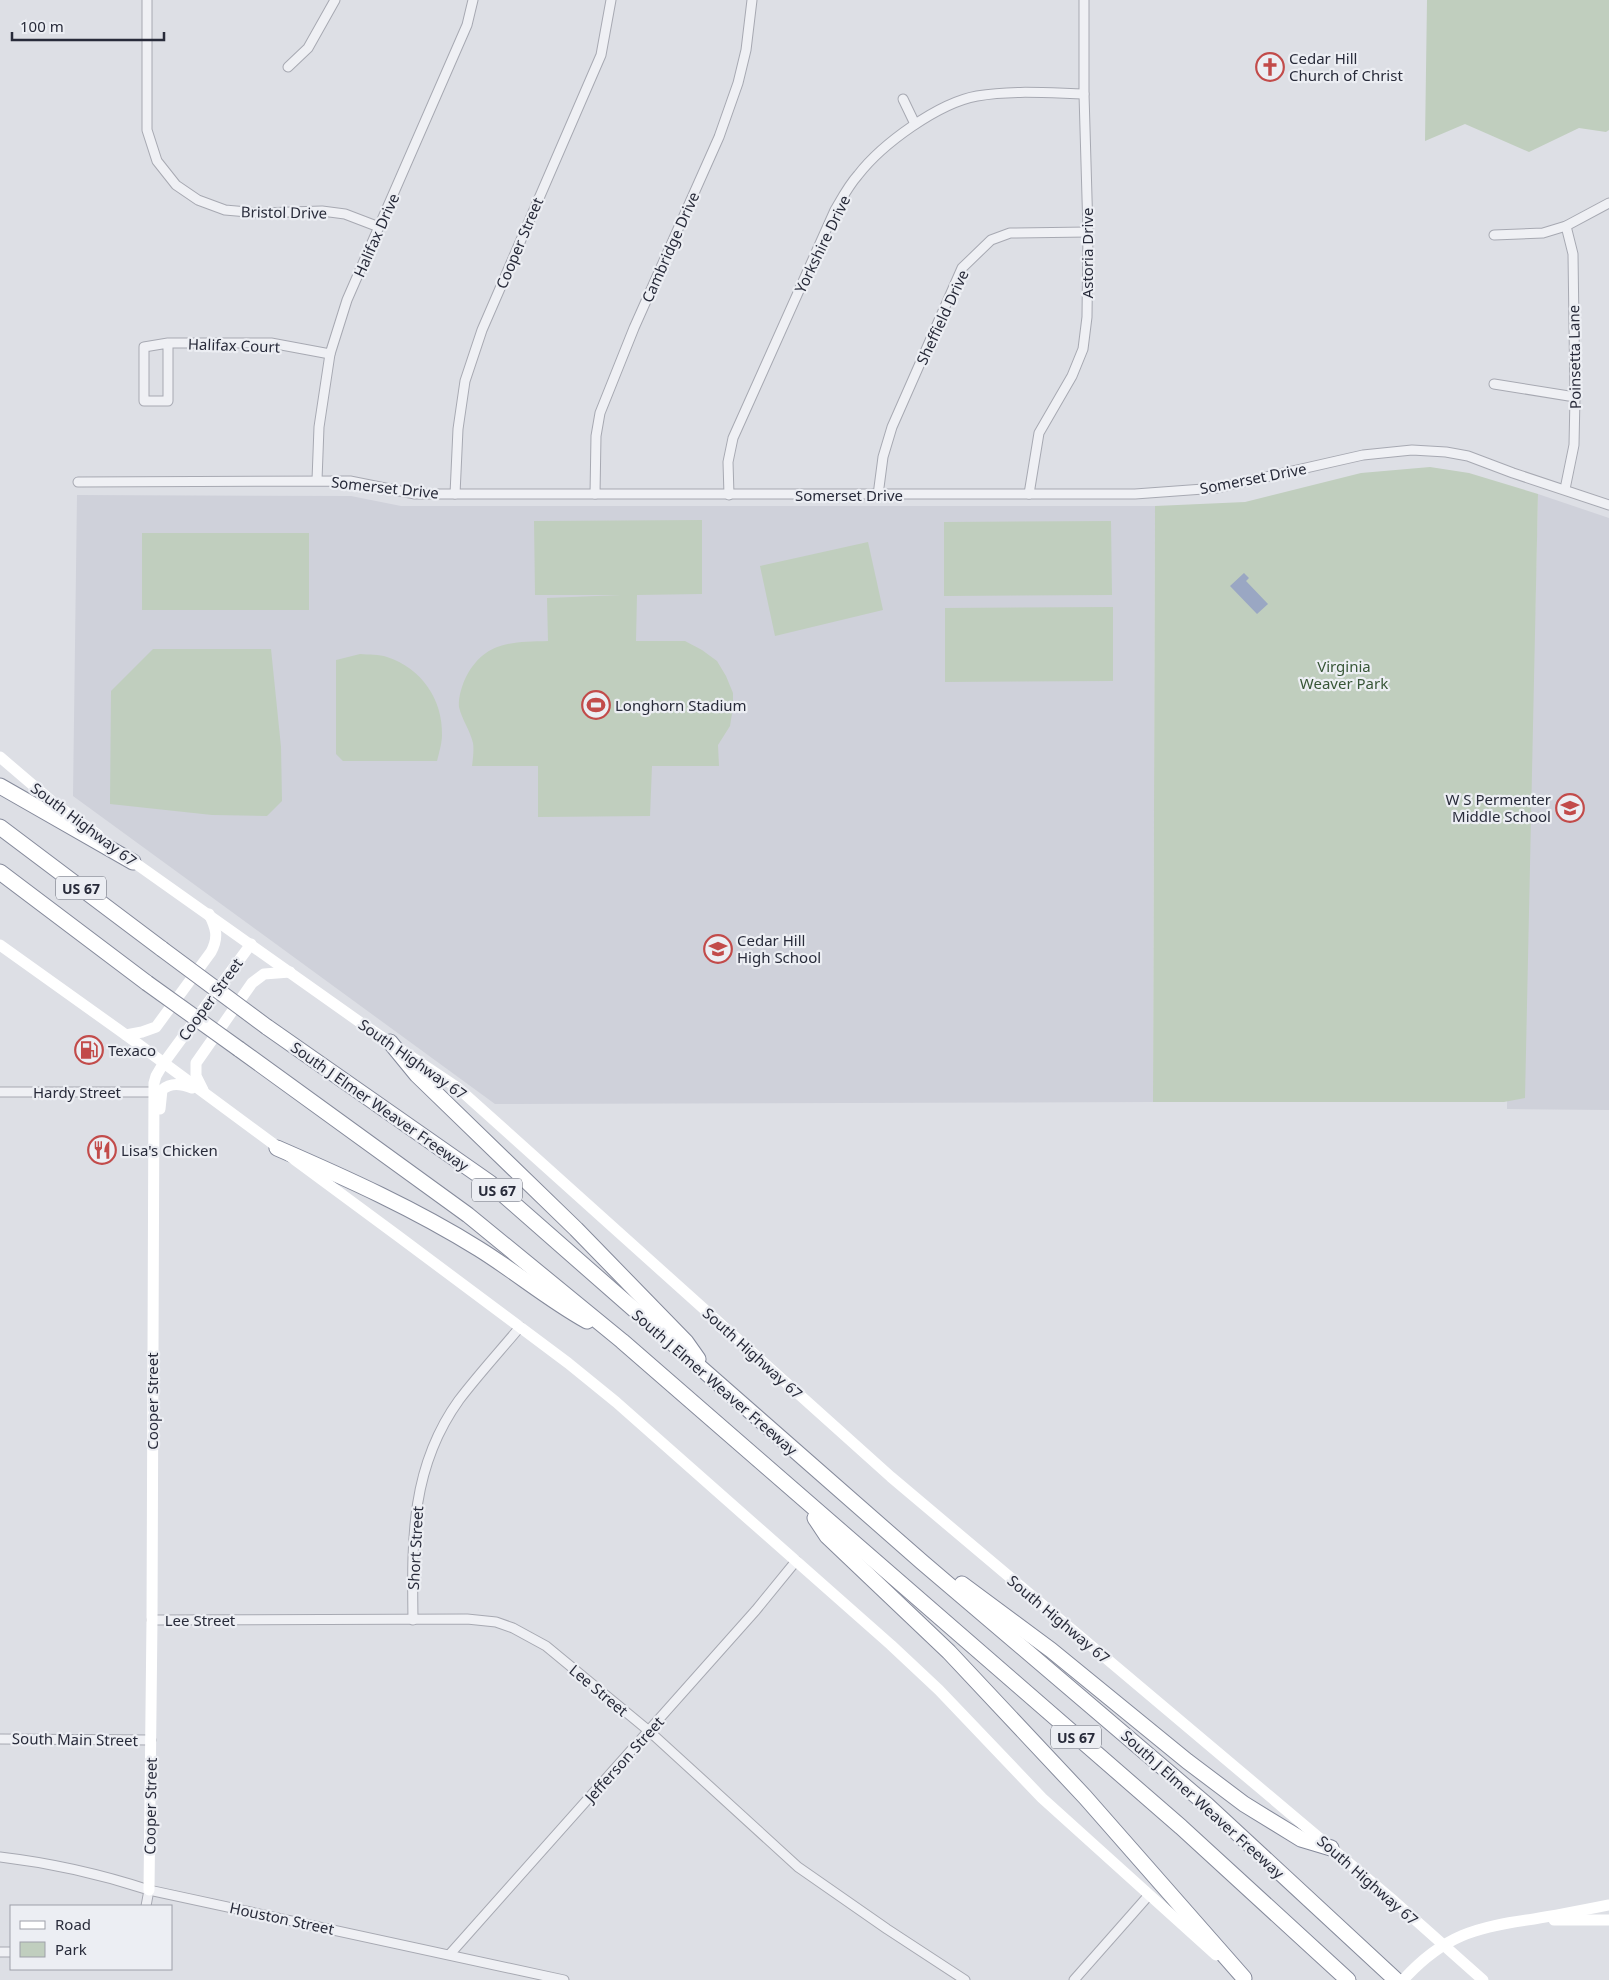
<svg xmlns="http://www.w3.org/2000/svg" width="1609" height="1980" font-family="'Noto Sans',sans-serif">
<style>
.built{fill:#cfd1da}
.green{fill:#c0cebe}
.water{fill:#9aa7c3}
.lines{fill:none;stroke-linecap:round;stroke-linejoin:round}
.street-casing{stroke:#a7a9b2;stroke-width:11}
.highway-casing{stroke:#858a9b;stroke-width:17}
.street{stroke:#eff0f4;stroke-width:9}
.secondary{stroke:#fff;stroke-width:11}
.highway{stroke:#fff;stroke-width:15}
.highway-bridge-casing{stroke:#858a9b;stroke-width:17;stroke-linecap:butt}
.highway-bridge{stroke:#fff;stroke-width:15}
.labels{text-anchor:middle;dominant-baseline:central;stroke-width:4.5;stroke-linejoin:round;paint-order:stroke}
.shield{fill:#eceef3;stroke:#636672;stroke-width:1}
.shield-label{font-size:14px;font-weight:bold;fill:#282b3a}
.poi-label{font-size:15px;fill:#282b3a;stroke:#eceef3;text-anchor:start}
.street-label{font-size:15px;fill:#282b3a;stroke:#eceef3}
.park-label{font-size:15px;fill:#375536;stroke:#eceef3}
</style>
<rect width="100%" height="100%" fill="#dddfe5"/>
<g class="built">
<path d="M1538,494L1609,518V1110L1507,1109V1107L1516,615H1535Z"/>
<path d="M77,495L351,496L401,506H1155L1153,1102L495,1104L73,796Z"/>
</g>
<g class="green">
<path d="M1427,0H1609V130L1606,132L1579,128L1529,152L1465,124L1425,141Z"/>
<path d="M1430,467L1469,473L1538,494L1525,1098L1504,1102H1153L1155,506L1245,502L1361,473Z"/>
<path d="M702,520V594L637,595L636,641H685L702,650L717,661L726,676L733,693V707L730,726L718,745L719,766H652L650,816L538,817V766H472C473,759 474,749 473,743C470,730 462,720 459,707C458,698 462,685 466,677C485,641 512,642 548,641L547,598L621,595H535L534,521Z"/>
<path d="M1111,521L1112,595L944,596V522Z"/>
<rect x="142" y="533" width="167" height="77"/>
<path d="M868,542L883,610L775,636L760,566Z"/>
<path d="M1113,607V681L945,682V608Z"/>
<path d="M153,649H271L281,747L282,801L267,816L212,815L110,804L111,691Z"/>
<path d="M360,654C369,655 379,654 387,657C421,668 443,699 442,735C442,743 439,753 437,761H343L336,754V660Z"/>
</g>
<path class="water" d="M1244,573L1249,578L1246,581L1268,604L1257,614L1230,586Z"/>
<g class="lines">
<defs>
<g id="street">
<path d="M147,0V130L157,161L176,185L198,200L225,210L260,213L322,211L345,214L379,227"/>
<path d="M288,67L308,48L335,0"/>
<path d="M903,99L915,124"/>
<path d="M1494,235L1543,233L1566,226L1609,203"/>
<path d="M168,343V401H144V347L168,343H271L330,354"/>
<path d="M1494,384L1575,397"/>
<path d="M317,480L319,427L330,354L347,300L467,25L473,0"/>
<path d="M78,482L350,481L415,494H1135L1217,488L1363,455L1412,450L1446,452L1468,456L1513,473L1609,505"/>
<path d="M1565,489L1574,445L1575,397L1573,254L1566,226"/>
<path d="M455,494L458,429L465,381L482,330L601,55L611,0"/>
<path d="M595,494L596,436L600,413L634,328L719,137L738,83L746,50L752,0"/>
<path d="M1029,494L1039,433L1072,376L1083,349L1087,317L1088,232L1084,94V0"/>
<path d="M729,495L728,462L733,438L835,210C842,198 849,185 858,175C882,144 938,103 977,96C1012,90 1048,93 1084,94"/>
<path d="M878,495L883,457L892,427L962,268L991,240L1010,233L1088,232"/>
<path d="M0,1092H153"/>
<path d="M152,1620L467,1619L496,1622L513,1628L546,1646L649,1731L798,1867L887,1929L965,1980"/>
<path d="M413,1620C412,1541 410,1468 459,1400C478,1375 500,1351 520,1327"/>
<path d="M0,1739L151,1740"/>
<path d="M0,1857C51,1863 100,1874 149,1890L564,1980"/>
<path d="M146,1906L149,1890"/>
<path d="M0,1952H11"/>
<path d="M450,1954L756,1610L796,1561"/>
<path d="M1074,1980L1149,1895"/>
</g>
<g id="highway">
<path d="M0,786L133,862"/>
<path d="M0,827L162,949"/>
<path d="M0,872L147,983"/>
<path d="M267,1027L490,1183L922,1562L1207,1805L1396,1980"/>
<path d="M390,1042L417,1075L576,1229L686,1342L698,1359"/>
<path d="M239,1049L468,1215L622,1341L1181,1827L1348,1980"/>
<path d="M277,1148C346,1178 415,1209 479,1249C516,1272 549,1300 587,1321"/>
<path d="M815,1518L827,1536L949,1652L1085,1797L1244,1978"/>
<path d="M962,1584L1051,1650L1187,1761L1244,1804L1301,1839L1331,1848"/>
</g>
</defs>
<use href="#street" class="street-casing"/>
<use href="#highway" class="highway-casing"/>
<use href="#street" class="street"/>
<g class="secondary">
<path d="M0,757L55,804L98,835"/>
<path d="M128,858L361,1023L458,1088L891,1477L1394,1901L1483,1980"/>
<path d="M0,945L126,1035L398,1236L568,1363L616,1402L891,1645L939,1690L1042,1798L1216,1955"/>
<path d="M126,1035L142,1032L156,1027L211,952C219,937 216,928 209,914"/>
<path d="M203,1090L196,1076V1063L252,983L264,974L290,972"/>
<path d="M160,1109L162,1090C171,1082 181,1084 192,1088"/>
<path d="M149,1890L152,1620L154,1083L156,1076L163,1064L251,944"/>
<path d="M1554,1920H1609"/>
<path d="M1403,1980C1444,1935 1476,1927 1534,1919C1559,1915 1584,1910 1609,1905"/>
</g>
<use href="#highway" class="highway"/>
<defs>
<g id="highway-bridge">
<path d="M162,949L267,1027"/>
<path d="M147,983L239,1049"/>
</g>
</defs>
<use href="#highway-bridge" class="highway-bridge-casing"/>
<use href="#highway-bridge" class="highway-bridge"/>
</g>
<defs>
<symbol id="church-ring" viewBox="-11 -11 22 22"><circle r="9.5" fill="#eceef3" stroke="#c24b4a" stroke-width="1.5"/><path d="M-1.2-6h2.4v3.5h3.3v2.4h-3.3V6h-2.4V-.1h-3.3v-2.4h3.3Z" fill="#c24b4a"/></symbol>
<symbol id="stadium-ring" viewBox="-11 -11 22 22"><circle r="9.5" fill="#eceef3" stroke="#c24b4a" stroke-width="1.5"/><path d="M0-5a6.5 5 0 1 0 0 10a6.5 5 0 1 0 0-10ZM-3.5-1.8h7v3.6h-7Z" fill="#c24b4a"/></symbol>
<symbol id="school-ring" viewBox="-11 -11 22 22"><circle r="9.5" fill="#eceef3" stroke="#c24b4a" stroke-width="1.5"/><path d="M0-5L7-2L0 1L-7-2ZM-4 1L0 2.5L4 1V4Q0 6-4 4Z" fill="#c24b4a"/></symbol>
<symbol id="fuel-ring" viewBox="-11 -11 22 22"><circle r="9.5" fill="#eceef3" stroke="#c24b4a" stroke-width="1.5"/><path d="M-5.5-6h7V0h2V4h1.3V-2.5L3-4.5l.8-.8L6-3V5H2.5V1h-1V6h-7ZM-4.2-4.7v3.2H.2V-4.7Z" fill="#c24b4a"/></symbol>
<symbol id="restaurant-ring" viewBox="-11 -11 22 22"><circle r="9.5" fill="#eceef3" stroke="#c24b4a" stroke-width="1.5"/><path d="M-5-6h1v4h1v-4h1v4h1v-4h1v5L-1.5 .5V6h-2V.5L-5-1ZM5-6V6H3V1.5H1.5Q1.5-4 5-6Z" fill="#c24b4a"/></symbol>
</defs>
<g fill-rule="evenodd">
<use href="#church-ring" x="1254" y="51" width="32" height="32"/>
<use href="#stadium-ring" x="580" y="689" width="32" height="32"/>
<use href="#school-ring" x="1554" y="792" width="32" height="32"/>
<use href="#school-ring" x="702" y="933" width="32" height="32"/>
<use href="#fuel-ring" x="73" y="1034" width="32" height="32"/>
<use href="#restaurant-ring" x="86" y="1134" width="32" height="32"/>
</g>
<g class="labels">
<g class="shield">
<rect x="56" y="876.5" width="50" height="23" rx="4"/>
<rect x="472" y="1178.5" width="50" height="23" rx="4"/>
<rect x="1051" y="1725.5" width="50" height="23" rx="4"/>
</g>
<g class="shield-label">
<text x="81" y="888">US 67</text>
<text x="497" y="1190">US 67</text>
<text x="1076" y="1737">US 67</text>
</g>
<g class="poi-label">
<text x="1289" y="58">Cedar Hill<tspan x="1289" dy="17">Church of Christ</tspan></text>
<text x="615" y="705">Longhorn Stadium</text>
<text x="1551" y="799" text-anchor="end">W S Permenter<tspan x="1551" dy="17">Middle School</tspan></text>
<text x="737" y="940">Cedar Hill<tspan x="737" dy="17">High School</tspan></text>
<text x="108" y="1050">Texaco</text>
<text x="121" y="1150">Lisa's Chicken</text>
</g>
<g class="street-label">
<text transform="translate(284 212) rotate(1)">Bristol Drive</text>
<text transform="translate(376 235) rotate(-66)">Halifax Drive</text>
<text transform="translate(519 243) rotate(-67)">Cooper Street</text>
<text transform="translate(822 244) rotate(-64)">Yorkshire Drive</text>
<text transform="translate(670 247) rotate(-66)">Cambridge Drive</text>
<text transform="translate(1087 253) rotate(-90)">Astoria Drive</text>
<text transform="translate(942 317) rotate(-65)">Sheffield Drive</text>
<text transform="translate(234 345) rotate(2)">Halifax Court</text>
<text transform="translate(1574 357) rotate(-91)">Poinsetta Lane</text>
<text transform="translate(1253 478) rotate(-11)">Somerset Drive</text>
<text transform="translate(385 487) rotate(6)">Somerset Drive</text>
<text x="849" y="495">Somerset Drive</text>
<text transform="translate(84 824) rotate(37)">South Highway 67</text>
<text transform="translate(210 999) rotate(-54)">Cooper Street</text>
<text transform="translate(413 1059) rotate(35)">South Highway 67</text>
<text x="77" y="1092">Hardy Street</text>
<text transform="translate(380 1106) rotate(35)">South J Elmer Weaver Freeway</text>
<text transform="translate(753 1353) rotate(42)">South Highway 67</text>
<text transform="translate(715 1382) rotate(41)">South J Elmer Weaver Freeway</text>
<text transform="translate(152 1401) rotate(-90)">Cooper Street</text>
<text transform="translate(415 1548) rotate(-87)">Short Street</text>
<text transform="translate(1059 1619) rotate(40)">South Highway 67</text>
<text x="200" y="1620">Lee Street</text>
<text transform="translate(599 1690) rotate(40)">Lee Street</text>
<text transform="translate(75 1739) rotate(1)">South Main Street</text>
<text transform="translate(624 1759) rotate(-48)">Jefferson Street</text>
<text transform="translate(1203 1804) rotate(42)">South J Elmer Weaver Freeway</text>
<text transform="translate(150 1806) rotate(-89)">Cooper Street</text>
<text transform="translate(1368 1880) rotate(41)">South Highway 67</text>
<text transform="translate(282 1918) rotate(12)">Houston Street</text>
</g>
<g class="park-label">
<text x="1344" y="666">Virginia<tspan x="1344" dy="17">Weaver Park</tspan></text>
</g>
</g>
<rect x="10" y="1905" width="162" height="65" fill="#eceef3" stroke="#9ea0a9"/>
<rect x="20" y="1921" width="25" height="8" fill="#ffffff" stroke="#9ea0a9"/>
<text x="55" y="1930" font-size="15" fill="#282b3a">Road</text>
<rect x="20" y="1942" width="25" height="15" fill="#c0cebe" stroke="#9ea0a9"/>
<text x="55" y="1955" font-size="15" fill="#282b3a">Park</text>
<path d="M12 32v8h152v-8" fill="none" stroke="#282b3a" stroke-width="2.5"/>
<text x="20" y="32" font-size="15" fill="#282b3a" stroke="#eceef3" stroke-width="4" paint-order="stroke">100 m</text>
</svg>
